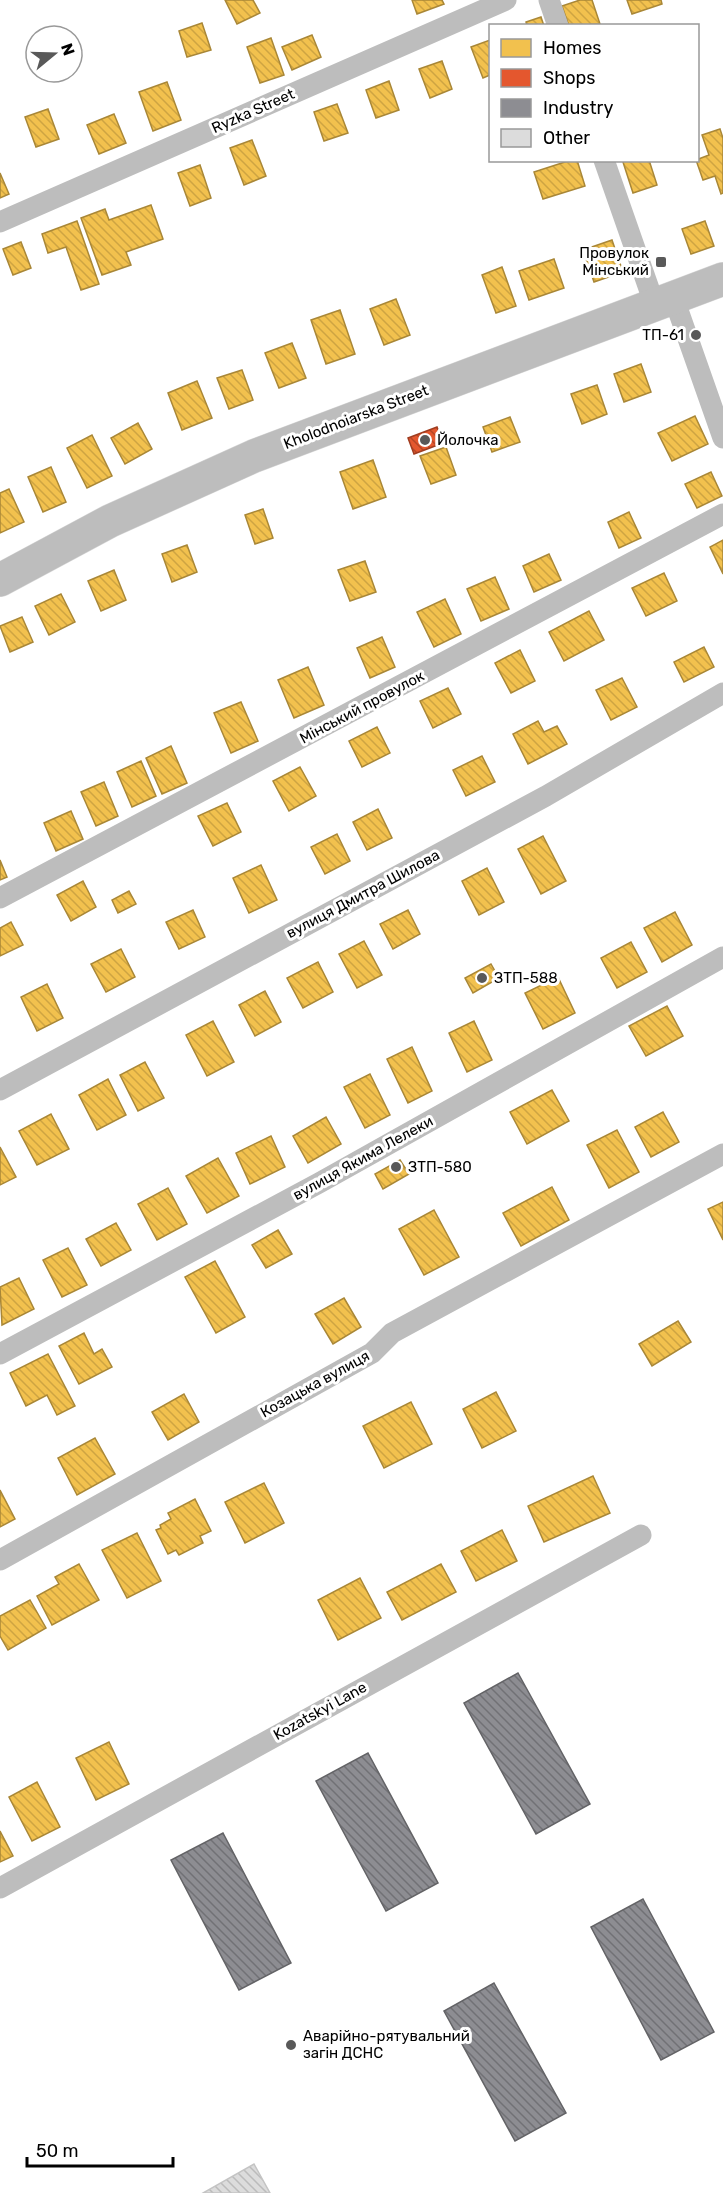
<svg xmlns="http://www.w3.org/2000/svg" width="723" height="2193" font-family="Rubik,sans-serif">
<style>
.homes{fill:url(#homes-back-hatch);stroke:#a98737;stroke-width:1.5}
.shops{fill:url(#shops-back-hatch);stroke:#a03d20;stroke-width:1.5}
.industry{fill:url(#industry-back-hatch);stroke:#636366;stroke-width:1.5}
.building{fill:url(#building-back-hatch);stroke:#c4c4c4;stroke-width:1.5}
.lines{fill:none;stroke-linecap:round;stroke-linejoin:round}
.primary-casing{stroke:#dbdbdb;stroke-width:34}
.minor{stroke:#bdbdbd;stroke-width:21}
.primary{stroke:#bdbdbd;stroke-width:33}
.poi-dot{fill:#595959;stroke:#fff;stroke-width:2}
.labels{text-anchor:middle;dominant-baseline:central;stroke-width:6;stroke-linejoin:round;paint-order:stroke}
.street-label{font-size:15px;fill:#000;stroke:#fff}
.poi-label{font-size:15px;fill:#000;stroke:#fff;text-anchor:start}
</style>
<defs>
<pattern id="homes-back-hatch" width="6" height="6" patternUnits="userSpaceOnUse" patternTransform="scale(1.5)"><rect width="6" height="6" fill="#f2c14e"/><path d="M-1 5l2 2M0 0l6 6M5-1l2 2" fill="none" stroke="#cea442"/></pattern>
<pattern id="shops-back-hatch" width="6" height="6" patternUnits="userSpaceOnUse" patternTransform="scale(1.5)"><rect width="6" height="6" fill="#e4572e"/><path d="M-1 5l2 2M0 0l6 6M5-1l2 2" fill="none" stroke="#b64625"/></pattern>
<pattern id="industry-back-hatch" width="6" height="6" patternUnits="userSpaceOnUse" patternTransform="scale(1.5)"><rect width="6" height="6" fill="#8d8d92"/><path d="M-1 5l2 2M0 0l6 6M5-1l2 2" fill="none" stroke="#717175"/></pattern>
<pattern id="building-back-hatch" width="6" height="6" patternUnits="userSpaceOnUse" patternTransform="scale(1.5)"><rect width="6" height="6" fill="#dcdcdc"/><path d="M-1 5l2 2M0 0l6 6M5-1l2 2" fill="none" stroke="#bbb"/></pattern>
</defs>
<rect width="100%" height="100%" fill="#fff"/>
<g class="homes">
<path d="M225,0H253L260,13L237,24Z"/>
<path d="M412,0H442L444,4L417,14Z"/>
<path d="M580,0H592L600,24L569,26L562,6Z"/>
<path d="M627,0H661L662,4L632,14Z"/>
<path d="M541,17L544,26H527L526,22Z"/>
<path d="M202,23L211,50L187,57L179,31Z"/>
<path d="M312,35L321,57L292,70L282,47Z"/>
<path d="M271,38L284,75L260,83L247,47Z"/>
<path d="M490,40V75L483,78L471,47Z"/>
<path d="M442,61L452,89L430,98L419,69Z"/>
<path d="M389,81L399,110L376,118L366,90Z"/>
<path d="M167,82L181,120L153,131L139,92Z"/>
<path d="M337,104L348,133L324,141L314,112Z"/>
<path d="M48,109L59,139L36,147L25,117Z"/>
<path d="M114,114L126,143L99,154L87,125Z"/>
<path d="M720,129L723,138V193L721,194L715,176L703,180L696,160L709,155L702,135Z"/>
<path d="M252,140L266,176L244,185L230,148Z"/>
<path d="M571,160H577L585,186L543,199L534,172Z"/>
<path d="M626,160H649L657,185L633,193L623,162Z"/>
<path d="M200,165L211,198L190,206L178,173Z"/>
<path d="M0,173L9,194L0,198Z"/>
<path d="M151,205L163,239L126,252L131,265L102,275L81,218L105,209L109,220Z"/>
<path d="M77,221L99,284L81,290L66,247L48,253L42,234Z"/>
<path d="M705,221L714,246L691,254L682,229Z"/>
<path d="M612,240L623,272L594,282L583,250Z"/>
<path d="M21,242L31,268L13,275L3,249Z"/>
<path d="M554,259L564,288L529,300L519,271Z"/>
<path d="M502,267L516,306L496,313L482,275Z"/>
<path d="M396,299L410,335L384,345L370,309Z"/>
<path d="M340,310L355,354L326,364L311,320Z"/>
<path d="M292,343L306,378L279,388L265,353Z"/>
<path d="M641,364L651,392L624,402L614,374Z"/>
<path d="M242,370L253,400L229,409L217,378Z"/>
<path d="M197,381L212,418L182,430L168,393Z"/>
<path d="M597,385L607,414L582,424L571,394Z"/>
<path d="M695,416L708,444L672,461L658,433Z"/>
<path d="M510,417L520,442L492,452L483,427Z"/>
<path d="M138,423L152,449L125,464L111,438Z"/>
<path d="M92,435L112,476L87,488L67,448Z"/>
<path d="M446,447L456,475L431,484L420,456Z"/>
<path d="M373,460L386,497L353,509L340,472Z"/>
<path d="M51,467L66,502L43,512L28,477Z"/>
<path d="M711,472L722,496L697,508L685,484Z"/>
<path d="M9,489L24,522L0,533V493Z"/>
<path d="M263,509L273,538L255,544L245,515Z"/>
<path d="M629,512L641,538L619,548L608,522Z"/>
<path d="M723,540V574L710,547Z"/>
<path d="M187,545L197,572L172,582L162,554Z"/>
<path d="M549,554L561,580L534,592L523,566Z"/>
<path d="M365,561L376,592L350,601L338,570Z"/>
<path d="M114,570L126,600L101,611L88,581Z"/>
<path d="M664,573L677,601L646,616L632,588Z"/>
<path d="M495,577L509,609L481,621L467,589Z"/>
<path d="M61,594L75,622L49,635L35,606Z"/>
<path d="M445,599L461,634L434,647L417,612Z"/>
<path d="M589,611L604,640L564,661L549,632Z"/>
<path d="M22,617L33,642L10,652L0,626Z"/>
<path d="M382,637L395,667L370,678L357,648Z"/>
<path d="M704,647L714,667L684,682L674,662Z"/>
<path d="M520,650L535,681L511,693L495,663Z"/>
<path d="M308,667L324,705L294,718L278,680Z"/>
<path d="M622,678L637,707L611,720L596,690Z"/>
<path d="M448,688L461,714L433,728L420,701Z"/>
<path d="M241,702L258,741L231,753L214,713Z"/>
<path d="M538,721L544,732L557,726L567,744L528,764L513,734Z"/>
<path d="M377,727L390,753L362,767L349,741Z"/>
<path d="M171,746L187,783L162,794L146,758Z"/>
<path d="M482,756L495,782L466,796L453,770Z"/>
<path d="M141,761L156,796L132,807L117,772Z"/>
<path d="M300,767L316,796L289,811L273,781Z"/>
<path d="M104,782L118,816L96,826L81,792Z"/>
<path d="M227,803L241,832L213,846L198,816Z"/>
<path d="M378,809L392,838L367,850L353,822Z"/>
<path d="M71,811L83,839L56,851L44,823Z"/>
<path d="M337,834L350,861L325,874L311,847Z"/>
<path d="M543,836L566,881L541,894L518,849Z"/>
<path d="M0,860L7,877L0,880Z"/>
<path d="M261,865L277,900L249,913L233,878Z"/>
<path d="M487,868L504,902L479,915L462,881Z"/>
<path d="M83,881L96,907L71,921L57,895Z"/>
<path d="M129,891L136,904L118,913L112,900Z"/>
<path d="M193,910L205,937L179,949L166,922Z"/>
<path d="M408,910L420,934L393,949L380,924Z"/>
<path d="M675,912L692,945L662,962L644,928Z"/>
<path d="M11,922L23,945L0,956V928Z"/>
<path d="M364,941L382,975L357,988L339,954Z"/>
<path d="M631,942L647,972L617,988L601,958Z"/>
<path d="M121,949L135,977L106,992L91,964Z"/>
<path d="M318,962L333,992L303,1008L287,978Z"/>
<path d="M491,964L499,978L473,993L465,978Z"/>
<path d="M558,977L575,1013L543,1029L525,993Z"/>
<path d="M47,984L63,1018L37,1031L21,997Z"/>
<path d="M265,991L281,1022L255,1036L239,1005Z"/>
<path d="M667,1006L683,1036L646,1056L629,1026Z"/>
<path d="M213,1021L234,1062L207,1076L186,1035Z"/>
<path d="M474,1021L492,1060L467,1072L449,1033Z"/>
<path d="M412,1047L432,1091L408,1103L387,1059Z"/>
<path d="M145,1062L164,1098L138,1111L120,1075Z"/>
<path d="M370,1074L390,1115L365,1128L344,1087Z"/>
<path d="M108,1079L126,1115L97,1130L79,1095Z"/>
<path d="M552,1090L569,1121L527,1144L510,1112Z"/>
<path d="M663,1112L679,1142L651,1157L635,1127Z"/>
<path d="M51,1114L69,1149L37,1165L19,1131Z"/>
<path d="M326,1117L341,1144L308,1163L293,1136Z"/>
<path d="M617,1130L639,1172L609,1188L587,1145Z"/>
<path d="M271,1136L285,1167L250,1184L236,1153Z"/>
<path d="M0,1147L16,1177L0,1185Z"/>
<path d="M218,1158L239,1196L207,1213L186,1176Z"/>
<path d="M400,1160L409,1174L383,1189L375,1174Z"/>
<path d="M552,1187L569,1220L521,1246L503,1213Z"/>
<path d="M168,1188L187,1224L157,1240L138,1204Z"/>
<path d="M723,1202V1240L708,1209Z"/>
<path d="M434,1210L459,1257L424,1275L399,1229Z"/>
<path d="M116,1223L131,1250L101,1266L86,1239Z"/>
<path d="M278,1230L292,1254L266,1268L252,1245Z"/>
<path d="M68,1248L87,1285L62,1297L43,1260Z"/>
<path d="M215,1261L245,1317L216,1333L185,1277Z"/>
<path d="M19,1278L34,1309L2,1325L0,1287Z"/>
<path d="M344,1298L361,1327L333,1344L315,1314Z"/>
<path d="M678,1321L691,1342L652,1366L639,1344Z"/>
<path d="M84,1333L94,1354L102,1349L112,1367L79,1384L59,1346Z"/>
<path d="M48,1354L75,1406L57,1415L47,1395L26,1406L10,1373Z"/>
<path d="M496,1392L516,1431L482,1448L463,1409Z"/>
<path d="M184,1394L199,1422L168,1440L152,1412Z"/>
<path d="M411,1402L432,1444L384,1468L363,1426Z"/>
<path d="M95,1438L115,1474L77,1495L58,1458Z"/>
<path d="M593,1476L610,1513L544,1542L528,1506Z"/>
<path d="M264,1483L284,1523L245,1543L225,1502Z"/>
<path d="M0,1490L15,1519L0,1527Z"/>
<path d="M195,1499L211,1531L200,1536L203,1543L179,1555L176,1550L168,1554L156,1530L161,1528L160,1525L171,1519L168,1513Z"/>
<path d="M502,1530L517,1561L476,1581L461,1551Z"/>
<path d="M137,1533L161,1581L127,1598L102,1550Z"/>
<path d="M79,1564L99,1600L52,1625L37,1596L59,1584L55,1577Z"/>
<path d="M441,1564L456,1592L402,1620L387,1592Z"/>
<path d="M360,1578L381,1618L338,1640L318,1600Z"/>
<path d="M30,1600L46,1628L8,1650L0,1636V1616Z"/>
<path d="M109,1742L129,1784L96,1800L76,1758Z"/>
<path d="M37,1782L60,1827L32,1841L9,1797Z"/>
<path d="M0,1831L13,1856L0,1862Z"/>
</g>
<path class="shops" d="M437,427L443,443L414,454L408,438Z"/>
<g class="industry">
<path d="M518,1673L590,1804L536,1834L464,1703Z"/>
<path d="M368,1753L438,1883L386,1911L316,1781Z"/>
<path d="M223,1833L291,1963L239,1990L171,1860Z"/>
<path d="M643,1899L714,2032L661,2060L591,1927Z"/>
<path d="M494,1983L566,2113L515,2141L444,2011Z"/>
</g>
<path class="building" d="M254,2164L270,2193H203Z"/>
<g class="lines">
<defs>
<path id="primary" d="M0,580L110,521L254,456L723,279"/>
</defs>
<use href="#primary" class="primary-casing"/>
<g class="minor">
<path d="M549,0L558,26"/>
<path d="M604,160L654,303"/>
<path d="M0,222L506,0"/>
<path d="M673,296L723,438"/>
<path d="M0,898L723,514"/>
<path d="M0,1090L546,796L723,693"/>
<path d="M0,1354L319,1183L723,957"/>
<path d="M0,1560L372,1353L392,1333L723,1154"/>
<path d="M0,1888L641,1535"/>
</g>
<use href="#primary" class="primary"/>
</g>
<g class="poi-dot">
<rect x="655" y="256" width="12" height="12" rx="3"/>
<circle cx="696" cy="335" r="6"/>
<circle cx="425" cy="440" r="6"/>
<circle cx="482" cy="978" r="6"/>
<circle cx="396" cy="1167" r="6"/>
<circle cx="291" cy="2045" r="6"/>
</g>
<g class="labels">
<g class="street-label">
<text transform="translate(253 111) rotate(-24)">Ryzka Street</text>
<text transform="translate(356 417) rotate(-21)">Kholodnoiarska Street</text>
<text transform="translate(362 707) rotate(-28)">Мінський провулок</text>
<text transform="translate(363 894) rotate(-28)">вулиця Дмитра Шилова</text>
<text transform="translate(363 1158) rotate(-29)">вулиця Якима Лелеки</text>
<text transform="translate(315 1384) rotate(-29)">Козацька вулиця</text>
<text transform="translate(320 1711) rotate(-29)">Kozatskyi Lane</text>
</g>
<g class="poi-label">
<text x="649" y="253" text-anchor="end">Провулок<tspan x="649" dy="17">Мінський</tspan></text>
<text x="684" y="335" text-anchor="end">ТП-61</text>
<text x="437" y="440">Йолочка</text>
<text x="494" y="978">ЗТП-588</text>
<text x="408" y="1167">ЗТП-580</text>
<text x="303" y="2036">Аварійно-рятувальний<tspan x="303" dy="17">загін ДСНС</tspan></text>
</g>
</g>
<rect x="489" y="24" width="210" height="138" fill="#ffffff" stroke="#999999" stroke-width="1.5"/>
<rect x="501" y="39" width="30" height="18" fill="#f2c14e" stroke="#999999" stroke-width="1.5"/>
<text x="543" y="54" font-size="18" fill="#000000">Homes</text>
<rect x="501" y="69" width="30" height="18" fill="#e4572e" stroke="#999999" stroke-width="1.5"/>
<text x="543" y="84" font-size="18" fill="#000000">Shops</text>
<rect x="501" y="99" width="30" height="18" fill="#8d8d92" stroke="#999999" stroke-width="1.5"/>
<text x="543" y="114" font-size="18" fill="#000000">Industry</text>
<rect x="501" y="129" width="30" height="18" fill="#dcdcdc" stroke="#999999" stroke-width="1.5"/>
<text x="543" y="144" font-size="18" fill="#000000">Other</text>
<g transform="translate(54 54) rotate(71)"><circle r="28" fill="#ffffff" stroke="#999999" stroke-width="1.5"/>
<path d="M0-4.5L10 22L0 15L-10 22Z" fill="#595959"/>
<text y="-9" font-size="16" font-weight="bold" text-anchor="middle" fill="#000000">N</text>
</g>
<path d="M27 2157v9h146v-9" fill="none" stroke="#000000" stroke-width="3"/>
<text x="36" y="2157" font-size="18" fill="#000000" stroke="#ffffff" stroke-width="4.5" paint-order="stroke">50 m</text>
</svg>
